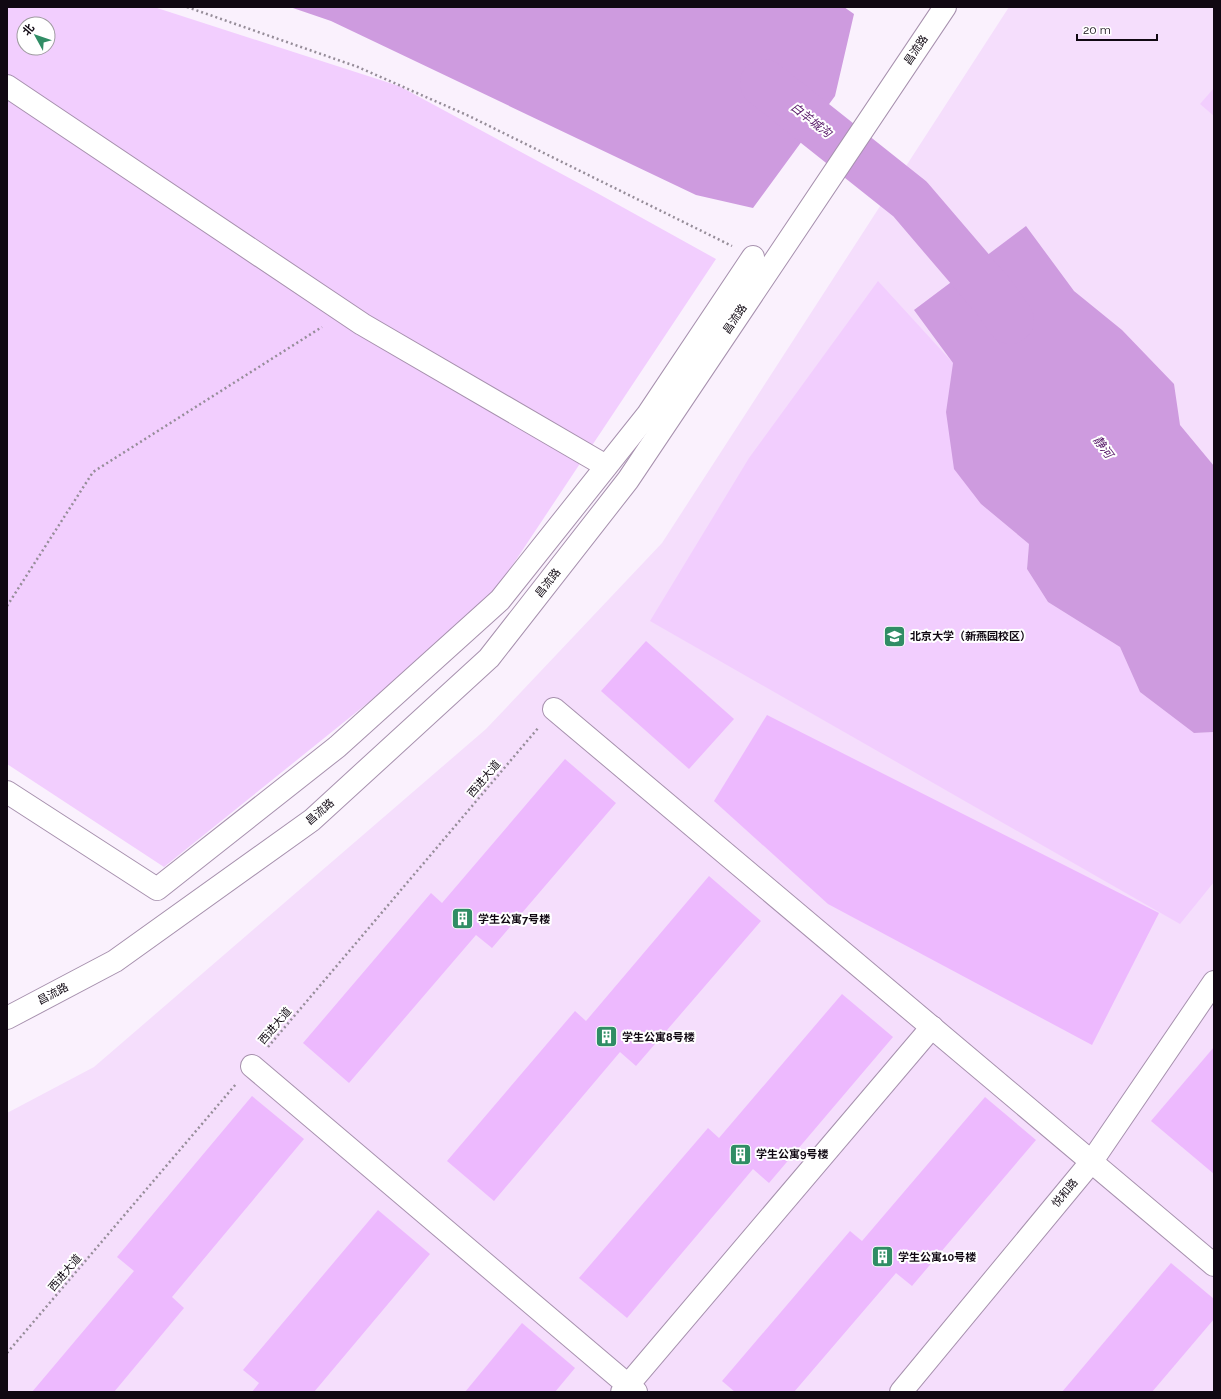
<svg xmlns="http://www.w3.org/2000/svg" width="1221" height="1399" font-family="Raleway,'Noto Sans SC',sans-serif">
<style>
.built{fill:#f5defc}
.green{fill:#f2cefe;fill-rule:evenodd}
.water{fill:#ce9bdf}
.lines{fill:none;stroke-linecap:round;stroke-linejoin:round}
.river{stroke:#ce9bdf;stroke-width:48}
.building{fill:#edb9fe}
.minor-casing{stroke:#a791ae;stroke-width:24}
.major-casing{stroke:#a791ae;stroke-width:24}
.path{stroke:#968d99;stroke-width:2.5;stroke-dasharray:2 3;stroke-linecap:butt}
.minor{stroke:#fff;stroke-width:22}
.major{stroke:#fff;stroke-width:22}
.labels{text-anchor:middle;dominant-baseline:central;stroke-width:4;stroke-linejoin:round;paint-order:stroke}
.street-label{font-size:11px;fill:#100812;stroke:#fff}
.poi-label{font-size:11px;font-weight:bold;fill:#100812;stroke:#fff;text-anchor:start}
.water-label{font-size:12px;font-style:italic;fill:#551666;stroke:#fff}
</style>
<rect width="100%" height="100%" fill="#faf1fd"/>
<path class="built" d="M1009,7H1214V1392H7V1113L94,1067L486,729L662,543Z"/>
<g class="green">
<path d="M7,7H154L399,86L597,193L716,259L482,611L164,867L7,764ZM24,24H48V48H24Z"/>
<path d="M1214,88V116L1200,104Z"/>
<path d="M878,281L953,363L946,412L981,504L1029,544L1027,569L1048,602L1120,647L1140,692L1194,733L1214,732V882L1180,924L650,621L749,458Z"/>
</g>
<g class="water">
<path d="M290,7H844L854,14L835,96L753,208L696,195L331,21Z"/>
<path d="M1026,226L1074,291L1122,330L1174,384L1180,425L1214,466V732L1194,733L1140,692L1120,647L1048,602L1027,569L1029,544L981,504L954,469L946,412L953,363L914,310Z"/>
</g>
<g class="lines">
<path class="river" d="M764,83L910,199L993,296L1010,320"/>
</g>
<g class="building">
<path d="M646,641L734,719L689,769L601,691Z"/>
<path d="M767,715L1159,913L1092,1045L828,904L714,801Z"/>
<path d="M565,759L616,803L492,948L476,935L349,1083L303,1043L431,893L442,903Z"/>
<path d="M709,876L761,921L636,1066L620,1052L494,1201L447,1161L575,1011L586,1021Z"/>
<path d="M842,994L893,1037L769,1183L753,1169L627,1318L579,1278L708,1128L719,1138Z"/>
<path d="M1214,1047V1174L1151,1121Z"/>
<path d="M252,1096L304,1139L172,1297L184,1308L114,1392H32L134,1271L117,1257Z"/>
<path d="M985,1097L1036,1140L912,1286L896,1273L794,1392H735L722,1381L850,1231L862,1241Z"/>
<path d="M378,1210L430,1254L314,1392H252L259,1383L243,1370Z"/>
<path d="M1171,1263L1214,1299V1319L1152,1392H1062Z"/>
<path d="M522,1323L575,1368L555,1392H465Z"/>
</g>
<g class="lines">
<defs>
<g id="minor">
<path d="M7,86L362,324L606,466"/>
<path d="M554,709L1214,1265"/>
<path d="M7,792L157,889L337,747L500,600L648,414L753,257"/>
<path d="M252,1066L636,1392"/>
<path d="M622,1392L932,1027"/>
<path d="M901,1392L1092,1161L1214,982"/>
</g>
<path id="major" d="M7,1018L115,961L312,820L489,658L628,480L945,7"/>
</defs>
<use href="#minor" class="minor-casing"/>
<use href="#major" class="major-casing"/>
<g class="path">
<path d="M187,7L358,67L469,116L732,246"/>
<path d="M7,606L93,472L322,327"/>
<path d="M268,1047L539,727"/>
<path d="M7,1353L236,1084"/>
</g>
<use href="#minor" class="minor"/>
<use href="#major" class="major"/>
</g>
<defs>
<symbol id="university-square" viewBox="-11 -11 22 22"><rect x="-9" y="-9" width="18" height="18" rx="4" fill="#308d65" stroke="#fff"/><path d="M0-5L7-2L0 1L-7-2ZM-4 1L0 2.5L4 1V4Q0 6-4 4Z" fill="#fff"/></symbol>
<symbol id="building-square" viewBox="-11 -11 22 22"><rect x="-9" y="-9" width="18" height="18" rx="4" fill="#308d65" stroke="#fff"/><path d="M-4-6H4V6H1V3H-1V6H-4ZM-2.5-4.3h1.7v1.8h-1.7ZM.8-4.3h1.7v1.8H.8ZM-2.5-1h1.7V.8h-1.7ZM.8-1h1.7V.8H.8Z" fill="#fff"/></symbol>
</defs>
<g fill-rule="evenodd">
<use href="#university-square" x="882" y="624" width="25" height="25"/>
<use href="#building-square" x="450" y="906" width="25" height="25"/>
<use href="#building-square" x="594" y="1024" width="25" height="25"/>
<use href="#building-square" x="728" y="1142" width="25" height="25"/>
<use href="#building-square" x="870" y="1244" width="25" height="25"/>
</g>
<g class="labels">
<g class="street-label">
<text transform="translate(916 50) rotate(-56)">昌流路</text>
<text transform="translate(735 319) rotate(-56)">昌流路</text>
<text transform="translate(548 583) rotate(-52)">昌流路</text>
<text transform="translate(484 779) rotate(-50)">西进大道</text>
<text transform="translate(320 812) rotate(-41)">昌流路</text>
<text transform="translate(53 994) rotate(-28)">昌流路</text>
<text transform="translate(275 1026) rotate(-50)">西进大道</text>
<text transform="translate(1065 1193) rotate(-50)">悦和路</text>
<text transform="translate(65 1273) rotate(-50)">西进大道</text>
</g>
<g class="poi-label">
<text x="910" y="636">北京大学（新燕园校区）</text>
<text x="478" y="919">学生公寓7号楼</text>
<text x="622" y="1037">学生公寓8号楼</text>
<text x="756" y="1154">学生公寓9号楼</text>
<text x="898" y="1257">学生公寓10号楼</text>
</g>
<g class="water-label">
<text transform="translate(811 120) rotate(38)">白羊城沟</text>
<text transform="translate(1103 447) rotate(54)">静河</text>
</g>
</g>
<rect width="1221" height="1399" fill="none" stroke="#100812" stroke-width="16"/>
<g transform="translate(36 36) rotate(310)"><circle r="19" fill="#ffffff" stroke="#9f9ca0"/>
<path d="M0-3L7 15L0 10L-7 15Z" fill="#308d65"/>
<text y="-6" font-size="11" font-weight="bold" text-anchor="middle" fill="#100812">北</text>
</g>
<path d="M1077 34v6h80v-6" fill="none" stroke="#100812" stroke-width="2"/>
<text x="1083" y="34" font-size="12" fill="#100812" stroke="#ffffff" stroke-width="3" paint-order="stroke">20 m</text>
</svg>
